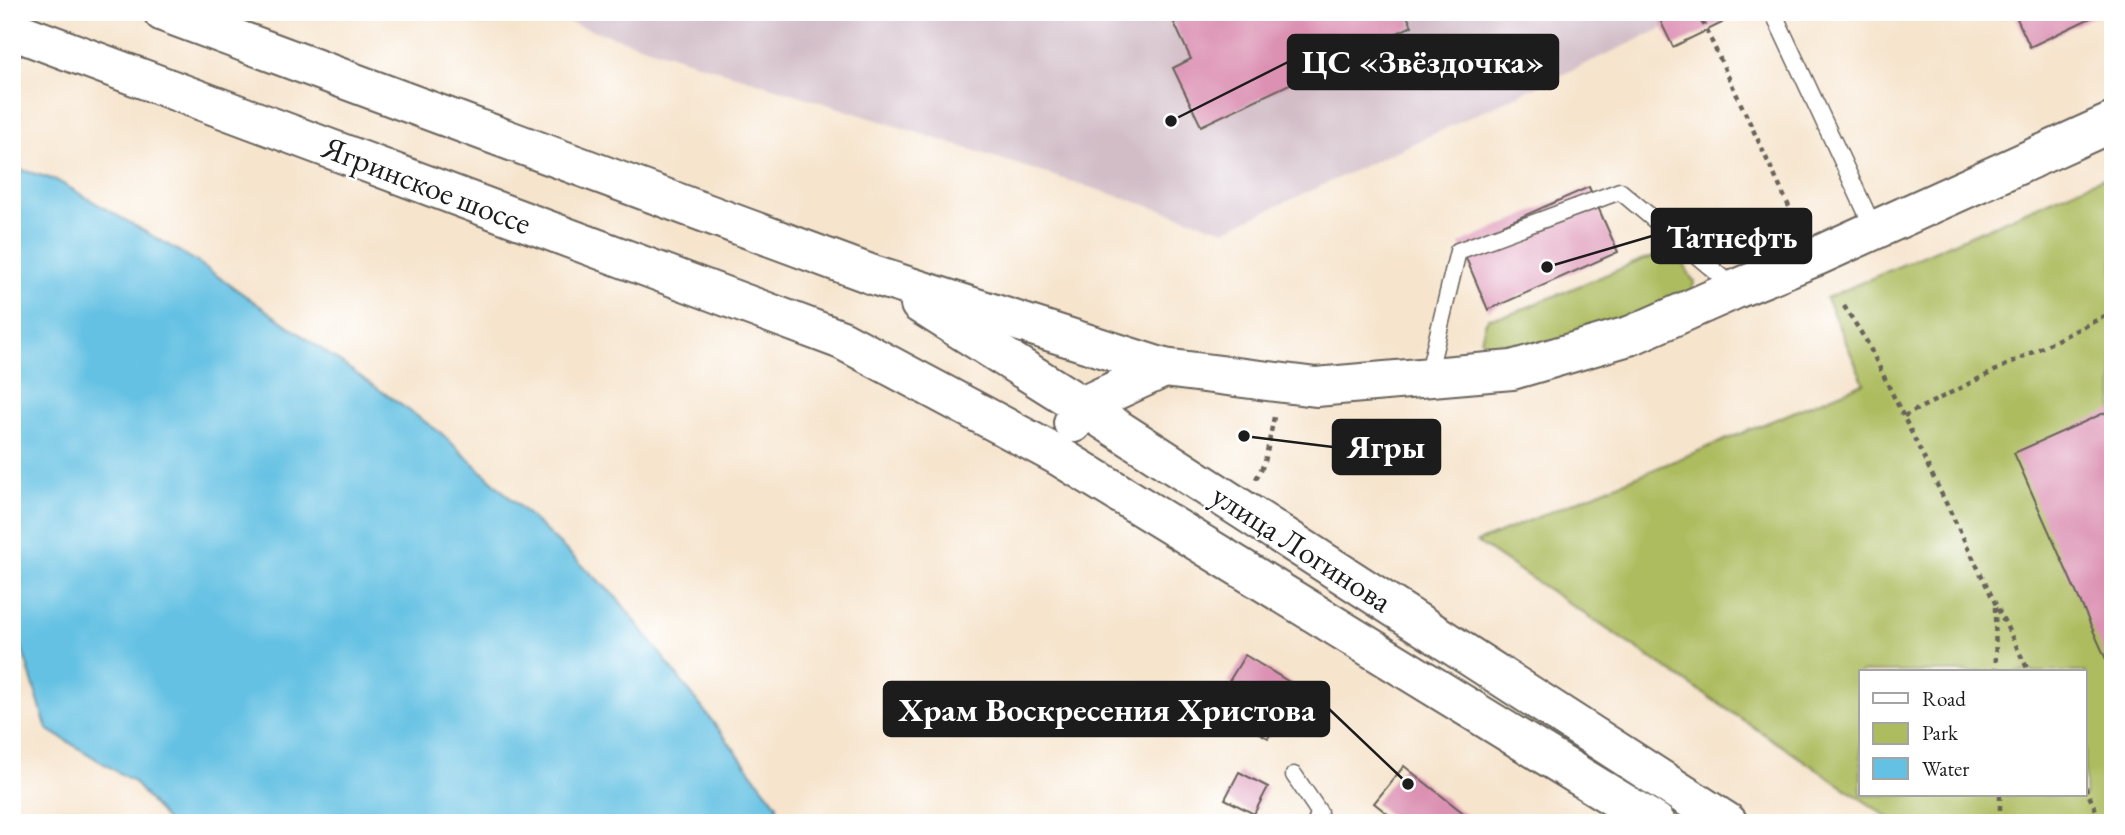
<svg xmlns="http://www.w3.org/2000/svg" width="2125" height="835" font-family="'EB Garamond',serif">
<style>
.industrial{fill:#d2bdc7}
.green{fill:#adbc5f;stroke:#646c3e;stroke-width:2;fill-rule:evenodd}
.water{fill:#65c1e3;stroke:#406e80;stroke-width:2}
.building{fill:#dc91b3}
.lines{fill:none;stroke-linecap:round;stroke-linejoin:round}
.lane-casing{stroke:#68625a;stroke-width:19}
.secondary-casing{stroke:#68625a;stroke-width:42}
.path{stroke:#68625a;stroke-width:4.5;stroke-dasharray:5 5;stroke-linecap:butt}
.lane{stroke:#fff;stroke-width:16}
.secondary{stroke:#fff;stroke-width:38}
.labels{text-anchor:middle;dominant-baseline:central;stroke-width:5;stroke-linejoin:round;paint-order:stroke}
.street-label{font-size:32px;fill:#1c1c1c;stroke:#fff}
.leader{fill:none;stroke:#1c1c1c;stroke-width:2.5}
.callout-dot{fill:#1c1c1c;stroke:#fff;stroke-width:2.5}
.callout{fill:#1c1c1c;stroke:#1c1c1c;stroke-width:2.5}
.callout-label{font-size:33px;text-anchor:middle;font-weight:bold;fill:#fff}
</style>
<rect width="100%" height="100%" fill="#fff"/>
<filter id="ink" filterUnits="userSpaceOnUse"><feTurbulence type="fractalNoise" baseFrequency=".0143" numOctaves="2"/><feDisplacementMap in="SourceGraphic" scale="14" xChannelSelector="R" yChannelSelector="G"/><feConvolveMatrix kernelMatrix="1 2 1 2 8 2 1 2 1" color-interpolation-filters="sRGB"/></filter>
<filter id="wash" filterUnits="userSpaceOnUse"><feTurbulence type="fractalNoise" baseFrequency=".00686" numOctaves="4" result="noise"/><feDisplacementMap in="SourceGraphic" scale="28" xChannelSelector="R" yChannelSelector="G"/><feGaussianBlur stdDeviation="1.57" result="paint"/><feColorMatrix in="noise" values="0 0 0 0 0 0 0 0 0 0 0 0 0 0 0 0 0 1.4 0 .05"/><feComposite in="paint" operator="in"/></filter>
<g filter="url(#wash)">
<rect width="100%" height="100%" fill="#f6e4cc"/>
<path class="industrial" d="M535,12H1698L1225,230Z"/>
<g class="green">
<path d="M2113,173V823H1897L1477,542L1864,383L1826,298ZM1861,672H2085V795H1861Z"/>
<path d="M1666,255L1683,263L1694,282L1692,291L1576,337L1514,348H1494L1481,340L1485,324L1489,318L1511,314L1644,259Z"/>
</g>
<path class="water" d="M12,167L56,180L196,261L441,433L618,599L777,805L779,823H168L134,782L47,729L21,645L12,640Z"/>
<g id="blocks">
<g class="building">
<path d="M1169,12H1405L1412,26L1201,126L1173,68L1191,59Z"/>
<path d="M1656,12H1717L1722,23L1673,47Z"/>
<path d="M2014,12H2103L2030,47Z"/>
<path d="M1589,187L1618,252L1488,310L1460,244Z"/>
<path d="M2113,409V675L2014,453Z"/>
<path d="M1245,655L1314,697L1297,725L1281,716L1268,738L1231,717L1245,694L1228,683Z"/>
<path d="M1404,766L1476,823H1399L1374,803Z"/>
<path d="M1239,772L1268,787L1254,814L1225,799Z"/>
</g>
</g>
</g>
<g filter="url(#ink)">
<use href="#blocks" fill-opacity="0" stroke="#68625a" stroke-width="2"/>
<g class="lines">
<defs>
<g id="lane">
<path d="M1773,12L1875,231"/>
<path d="M1428,376L1458,251L1620,191L1734,287"/>
<path d="M1294,775L1319,812L1316,823"/>
</g>
<g id="secondary">
<path d="M163,12L873,275L1164,368L1316,387L1512,370L1632,335L1736,289L1817,256L2113,122"/>
<path d="M12,30L842,340L1057,455L1656,823"/>
<path d="M920,304L1082,406L1728,823"/>
<path d="M1073,423L1082,406L1164,368"/>
</g>
</defs>
<use href="#lane" class="lane-casing"/>
<use href="#secondary" class="secondary-casing"/>
<g class="path">
<path d="M1698,12L1792,213"/>
<path d="M1844,306L1867,342L2029,672"/>
<path d="M1904,416L2113,312"/>
<path d="M1256,479L1265,462L1274,417"/>
<path d="M1995,607L1996,672"/>
<path d="M2085,787L2102,823"/>
<path d="M2000,795V823"/>
</g>
<use href="#lane" class="lane"/>
<use href="#secondary" class="secondary"/>
</g>
</g>
<g class="labels">
<g class="street-label">
<text transform="translate(427 185) rotate(21)">Ягринское шоссе</text>
<text transform="translate(1302 548) rotate(33)">улица Логинова</text>
</g>
</g>
<path class="leader" d="M1171 121L1288 62M1547 267L1652 236M1244 436L1333 447M1408 784L1329 709"/>
<g class="callout-dot">
<circle cx="1171" cy="121" r="7"/>
<circle cx="1547" cy="267" r="7"/>
<circle cx="1244" cy="436" r="7"/>
<circle cx="1408" cy="784" r="7"/>
</g>
<g class="callout">
<rect x="1288" y="35" width="270" height="54" rx="7"/>
<rect x="1652" y="209" width="159" height="54" rx="7"/>
<rect x="1333" y="420" width="107" height="54" rx="7"/>
<rect x="884" y="682" width="445" height="54" rx="7"/>
</g>
<g class="callout-label">
<text x="1423" y="73">ЦС «Звёздочка»</text>
<text x="1732" y="248">Татнефть</text>
<text x="1386" y="458">Ягры</text>
<text x="1107" y="721">Храм Воскресения Христова</text>
</g>
<rect width="2125" height="835" fill="none" stroke="#fff" stroke-width="42"/>
<rect x="1859" y="670" width="228" height="126" fill="#ffffff" stroke="#a4a4a4" stroke-width="2"/>
<rect x="1873" y="693" width="35" height="10" fill="#ffffff" stroke="#a4a4a4" stroke-width="2"/>
<text x="1922" y="706" font-size="21" fill="#1c1c1c">Road</text>
<rect x="1873" y="723" width="35" height="21" fill="#adbc5f" stroke="#a4a4a4" stroke-width="2"/>
<text x="1922" y="740" font-size="21" fill="#1c1c1c">Park</text>
<rect x="1873" y="758" width="35" height="21" fill="#65c1e3" stroke="#a4a4a4" stroke-width="2"/>
<text x="1922" y="776" font-size="21" fill="#1c1c1c">Water</text>
</svg>
